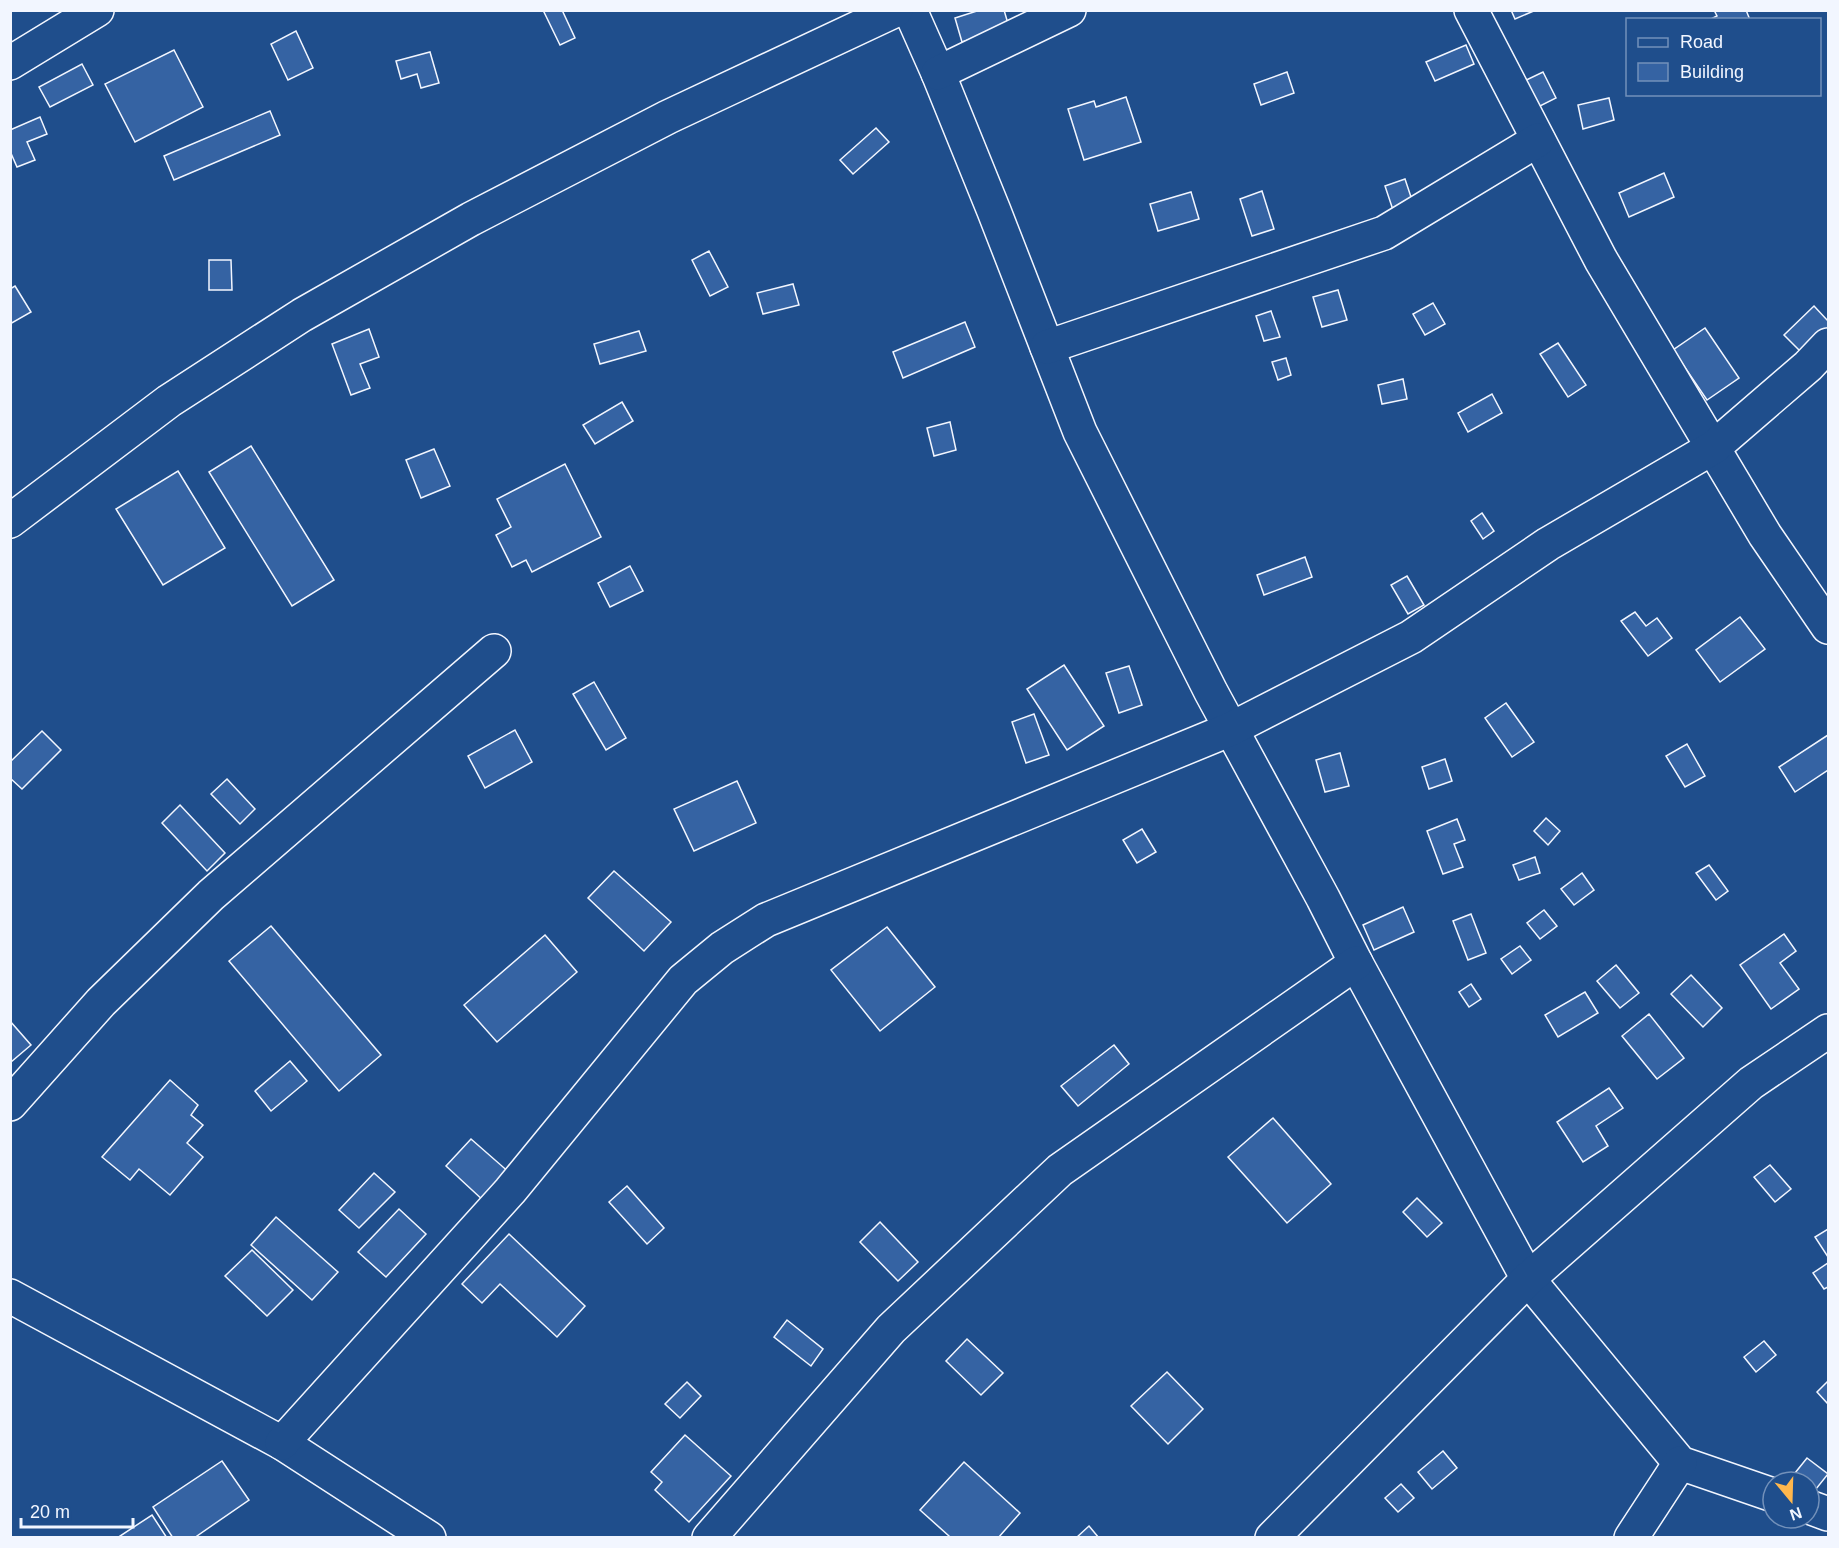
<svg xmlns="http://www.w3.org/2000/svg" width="1839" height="1548" font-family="Helvetica,sans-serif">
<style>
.building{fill:#3563a3;stroke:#f2f6ff;stroke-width:1.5}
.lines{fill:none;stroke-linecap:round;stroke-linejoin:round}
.minor-casing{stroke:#f2f6ff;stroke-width:36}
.minor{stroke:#1f4e8c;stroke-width:33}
</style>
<rect width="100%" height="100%" fill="#1f4e8c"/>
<g class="building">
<path d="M543,10H562L575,38L560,45Z"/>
<path d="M980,10H1004L1009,27L962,42L955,18Z"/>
<path d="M1511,10H1536L1515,19Z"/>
<path d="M1714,10H1746L1750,20H1709L1717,16Z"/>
<path d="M296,31L313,68L288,80L271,44Z"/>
<path d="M1466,45L1474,64L1435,81L1426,62Z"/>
<path d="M174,50L203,107L135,142L105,84Z"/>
<path d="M430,52L439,83L421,88L417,74L401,79L396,61Z"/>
<path d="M82,64L93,85L50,107L39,87Z"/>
<path d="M1287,72L1294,93L1261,105L1254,84Z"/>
<path d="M1543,72L1556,98L1536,108L1522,82Z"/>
<path d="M1126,97L1141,142L1084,160L1068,109L1094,101L1096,107Z"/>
<path d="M1609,98L1614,120L1583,129L1578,105Z"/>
<path d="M270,111L280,135L174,180L164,156Z"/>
<path d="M40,117L47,134L27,142L35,160L17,167L10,151V130Z"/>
<path d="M876,128L889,142L853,174L840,160Z"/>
<path d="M1664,173L1674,197L1629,217L1619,193Z"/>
<path d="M1405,179L1415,209L1395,216L1385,186Z"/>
<path d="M1262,191L1274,229L1252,236L1240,199Z"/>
<path d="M1191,192L1199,219L1158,231L1150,204Z"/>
<path d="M709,251L728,287L710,296L692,260Z"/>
<path d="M209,260H231L232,290H209Z"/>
<path d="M793,284L799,305L763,314L757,293Z"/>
<path d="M15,286L31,312L10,324V289Z"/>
<path d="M1338,290L1347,320L1322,327L1313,297Z"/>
<path d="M1433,303L1445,324L1425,335L1413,314Z"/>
<path d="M1814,306L1828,321V329L1803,354L1784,335Z"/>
<path d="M1271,311L1280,337L1264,341L1256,316Z"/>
<path d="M965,322L975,347L903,378L893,352Z"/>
<path d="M1705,328L1739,378L1707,400L1673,350Z"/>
<path d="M369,329L379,357L360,364L370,388L351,395L332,344Z"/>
<path d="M639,331L646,351L600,364L594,344Z"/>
<path d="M1558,343L1586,385L1568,397L1540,354Z"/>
<path d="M1286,358L1291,375L1278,380L1272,362Z"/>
<path d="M1403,379L1407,399L1382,404L1378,385Z"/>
<path d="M1492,394L1502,413L1468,432L1458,413Z"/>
<path d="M622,402L633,421L595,444L583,425Z"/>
<path d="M950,422L956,450L934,456L927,428Z"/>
<path d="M251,446L334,580L292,606L209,472Z"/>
<path d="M434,449L450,486L421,498L406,460Z"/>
<path d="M565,464L601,537L532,572L526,560L512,567L496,535L511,527L497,499Z"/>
<path d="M178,471L225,548L163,585L116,509Z"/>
<path d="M1482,513L1494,531L1483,539L1471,521Z"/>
<path d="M1305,557L1312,577L1264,595L1257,575Z"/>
<path d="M630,566L643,591L610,607L598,583Z"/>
<path d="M1407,576L1424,605L1408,614L1391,585Z"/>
<path d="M1635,612L1646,626L1657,618L1672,638L1648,656L1621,621Z"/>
<path d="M1740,617L1765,649L1720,682L1696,650Z"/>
<path d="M1064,665L1104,726L1067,750L1027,689Z"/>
<path d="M1129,666L1142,705L1119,713L1106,673Z"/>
<path d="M594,682L626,738L606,750L573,694Z"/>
<path d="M1506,703L1534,742L1512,757L1485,718Z"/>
<path d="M1034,714L1049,755L1026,763L1012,722Z"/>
<path d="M515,730L532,762L485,788L468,756Z"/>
<path d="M42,731L61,750L22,789L10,778V762Z"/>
<path d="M1828,735V770L1795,792L1779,767Z"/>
<path d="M1687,744L1705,776L1685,787L1666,756Z"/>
<path d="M1340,753L1349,786L1325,792L1316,760Z"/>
<path d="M1445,759L1452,781L1429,789L1422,767Z"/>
<path d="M227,779L255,809L240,824L211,794Z"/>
<path d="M737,781L756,823L694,851L674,809Z"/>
<path d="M180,805L225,853L207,871L162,823Z"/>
<path d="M1546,818L1560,831L1548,845L1534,831Z"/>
<path d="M1457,819L1465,840L1454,844L1463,867L1443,874L1427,831Z"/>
<path d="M1142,829L1156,852L1137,863L1123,840Z"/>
<path d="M1535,857L1540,873L1519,880L1513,865Z"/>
<path d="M1709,865L1728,891L1716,900L1696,873Z"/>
<path d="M614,871L671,922L644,951L588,898Z"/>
<path d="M1582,873L1594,890L1574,905L1561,889Z"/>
<path d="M1403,907L1414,932L1374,950L1363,925Z"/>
<path d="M1544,910L1557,926L1540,939L1527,923Z"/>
<path d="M1471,914L1486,953L1468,960L1453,921Z"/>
<path d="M271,926L381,1055L339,1091L229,961Z"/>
<path d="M887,927L935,987L880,1031L831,970Z"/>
<path d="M1784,934L1796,951L1780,963L1799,989L1771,1009L1740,965Z"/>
<path d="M545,935L577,972L497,1042L464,1005Z"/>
<path d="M1520,946L1531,960L1512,974L1501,959Z"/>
<path d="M1616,965L1639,993L1620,1008L1597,981Z"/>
<path d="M1691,975L1722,1008L1703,1027L1671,994Z"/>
<path d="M1471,984L1481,999L1469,1007L1459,992Z"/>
<path d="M1585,992L1598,1013L1558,1037L1545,1015Z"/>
<path d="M1649,1014L1684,1058L1657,1079L1622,1036Z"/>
<path d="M10,1021L31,1045L11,1062L10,1061Z"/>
<path d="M1114,1045L1129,1064L1078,1106L1061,1086Z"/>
<path d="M290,1061L307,1081L271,1111L255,1091Z"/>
<path d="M170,1080L198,1105L191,1115L203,1125L187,1143L203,1157L170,1195L139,1169L130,1180L102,1157Z"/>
<path d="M1609,1088L1623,1108L1596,1126L1608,1146L1583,1162L1557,1122Z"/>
<path d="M1273,1118L1331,1184L1287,1223L1228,1157Z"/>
<path d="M471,1139L511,1174L485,1202L446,1166Z"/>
<path d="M1770,1165L1791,1189L1775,1202L1754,1177Z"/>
<path d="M374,1173L395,1192L359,1228L339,1210Z"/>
<path d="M627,1186L664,1228L647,1244L609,1202Z"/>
<path d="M1417,1198L1442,1223L1427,1237L1403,1212Z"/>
<path d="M399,1209L426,1234L386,1277L358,1252Z"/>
<path d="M276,1217L338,1272L312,1300L251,1245Z"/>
<path d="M880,1222L918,1262L898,1281L860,1242Z"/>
<path d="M1828,1229V1257L1815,1237Z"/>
<path d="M509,1234L585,1306L557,1337L500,1284L482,1303L462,1284Z"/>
<path d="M252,1250L293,1290L267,1316L225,1276Z"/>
<path d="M1828,1263V1287L1824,1289L1813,1273Z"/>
<path d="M787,1320L823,1349L811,1366L774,1337Z"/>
<path d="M967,1339L1003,1373L981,1395L946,1361Z"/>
<path d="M1764,1341L1776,1355L1756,1372L1744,1357Z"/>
<path d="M1167,1372L1203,1409L1168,1444L1131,1406Z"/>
<path d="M1828,1381V1404L1817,1392Z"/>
<path d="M687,1382L701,1396L680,1418L665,1404Z"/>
<path d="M685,1435L731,1476L689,1522L655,1490L662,1482L651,1472Z"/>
<path d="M1443,1451L1457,1468L1432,1489L1418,1472Z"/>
<path d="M1807,1458L1828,1474L1812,1494L1809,1492V1482H1796L1791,1478Z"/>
<path d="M222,1461L249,1500L194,1538H173L153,1507Z"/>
<path d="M964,1462L1020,1513L998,1538H947L949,1536L920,1510Z"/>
<path d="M1401,1484L1414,1498L1398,1512L1385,1498Z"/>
<path d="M152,1515L167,1538H117Z"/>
<path d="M1089,1526L1099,1538H1076Z"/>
</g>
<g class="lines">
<defs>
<g id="minor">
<path d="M910,10L938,73L994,211L1080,432L1211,692L1323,898L1356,963L1528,1279L1680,1463L1773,1495"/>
<path d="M1471,10L1601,260L1765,535L1828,627"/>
<path d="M10,63L97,10"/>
<path d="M938,73L1069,10"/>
<path d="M1047,347L1384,233L1538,140"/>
<path d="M10,521L169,401L302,315L471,219L668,117L896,10"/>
<path d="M10,1104L101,1002L211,895L494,651"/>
<path d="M10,1296L282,1443L429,1538"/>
<path d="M282,1443L510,1191L683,980L722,948L766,920L1231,729L1411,637L1548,544L1714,447L1808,366L1828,345"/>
<path d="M1809,1507L1828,1514"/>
<path d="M709,1538L891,1329L1060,1170L1356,963"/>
<path d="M1272,1538L1528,1279L1751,1083L1828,1031"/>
<path d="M1631,1538L1680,1463"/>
</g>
</defs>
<use href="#minor" class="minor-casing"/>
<use href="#minor" class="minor"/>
</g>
<rect width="1839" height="1548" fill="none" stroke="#f2f6ff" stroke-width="24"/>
<rect x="1626" y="18" width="195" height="78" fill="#1f4e8c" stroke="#7391ba" stroke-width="1.5"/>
<rect x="1638" y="38" width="30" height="9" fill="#1f4e8c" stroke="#7391ba" stroke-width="1.5"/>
<text x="1680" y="48" font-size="18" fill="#f2f6ff">Road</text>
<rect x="1638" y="63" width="30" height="18" fill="#3563a3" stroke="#7391ba" stroke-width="1.5"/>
<text x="1680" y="78" font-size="18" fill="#f2f6ff">Building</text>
<g transform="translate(1791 1500) rotate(161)"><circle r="28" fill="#1f4e8c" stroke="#7391ba" stroke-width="1.5"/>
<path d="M0-4.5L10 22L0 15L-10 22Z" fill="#ffb74d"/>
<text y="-9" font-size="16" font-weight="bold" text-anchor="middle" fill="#f2f6ff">N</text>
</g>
<path d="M21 1518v9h112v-9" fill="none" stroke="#f2f6ff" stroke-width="3"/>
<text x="30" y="1518" font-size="18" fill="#f2f6ff" stroke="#1f4e8c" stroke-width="4.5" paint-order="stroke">20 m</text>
</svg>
